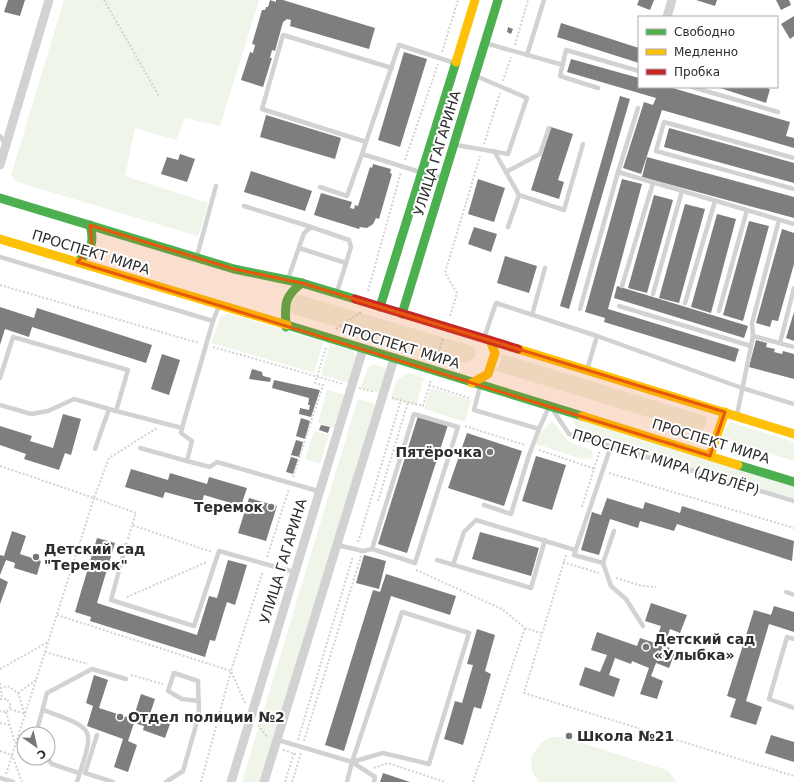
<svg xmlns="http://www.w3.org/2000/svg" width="794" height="782" font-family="'DejaVu Sans',sans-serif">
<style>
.green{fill:#f0f5ea}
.building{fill:#7e7e7e}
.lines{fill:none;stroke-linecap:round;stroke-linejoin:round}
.path{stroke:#d2d2d2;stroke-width:2;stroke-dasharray:2 2;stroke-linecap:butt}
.lane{stroke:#d2d2d2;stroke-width:4.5}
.street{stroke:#d2d2d2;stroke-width:9}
.fast{stroke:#4caf50;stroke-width:9}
.slow{stroke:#ffc107;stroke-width:9}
.jam{stroke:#c62828;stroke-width:9}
.marked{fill:#e8590c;fill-opacity:0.2;stroke:#e8590c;stroke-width:3;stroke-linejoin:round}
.poi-dot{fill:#767676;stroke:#fff;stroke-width:1.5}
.labels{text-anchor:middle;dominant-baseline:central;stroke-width:4;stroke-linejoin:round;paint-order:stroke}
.street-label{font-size:14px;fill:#2d2d2d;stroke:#fff}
.poi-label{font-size:14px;font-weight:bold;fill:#2d2d2d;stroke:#fff;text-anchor:start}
</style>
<rect width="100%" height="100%" fill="#fff"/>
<g class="green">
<path d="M64,0H259L220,126L185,118L176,140L135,128L125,176L208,203L200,232L197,236L17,182L11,175Z"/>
<path d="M297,294L472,346L475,349V357L466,363L295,315L290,311L289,301Z"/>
<path d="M227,313L323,342L314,373L211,343L220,318Z"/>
<path d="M330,344L354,351L357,360L349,383L321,375Z"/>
<path d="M499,353L705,416L707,421L703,430L697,432L494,370L498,368L502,358Z"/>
<path d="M373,364L385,368L386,372L379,393L361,388L368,367Z"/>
<path d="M409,373L424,378L416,406L391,398L397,380Z"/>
<path d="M431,388L471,400L465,422L424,409Z"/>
<path d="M327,390L345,395L335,428L318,423Z"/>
<path d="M358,399L375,404L261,782H242Z"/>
<path d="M574,416L794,484V499L590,439L578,430L572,420Z"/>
<path d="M552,421L569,442L592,450L593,458L582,459L536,444L540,433Z"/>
<path d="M730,422L794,442V461L724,439C722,433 725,427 730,422Z"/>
<path d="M314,431L329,435L320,464L305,459Z"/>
<path d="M552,737H563L667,770L677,782H538L532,771L531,757L542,742Z"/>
</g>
<g class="building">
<path d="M8,0H25L20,16L4,12Z"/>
<path d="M270,0L276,2V0H283L375,28L369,49L290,26L291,20L287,19L283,22L275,51L272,50L270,58H272L263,87L241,80L250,52L253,53L255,45L252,44L262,10H265L266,7H268Z"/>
<path d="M639,0H654L650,10L637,5Z"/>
<path d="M696,0H717L715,6Z"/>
<path d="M776,0H789L791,5L781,10Z"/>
<path d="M794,16V36L790,39L781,24Z"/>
<path d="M561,23L639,48V63L557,37Z"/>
<path d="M508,27L513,29L511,34L507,32Z"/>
<path d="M404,52L427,59L400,147L378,140Z"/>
<path d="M571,59L639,78V87H669L790,122L786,136L794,138V148L662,110L641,174L623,168L644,102L653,105L656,98L567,72Z"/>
<path d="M717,87H764L770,89L766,103Z"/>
<path d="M620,96L630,99L569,309L560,306Z"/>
<path d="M266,115L341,138L335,159L260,137Z"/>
<path d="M551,127L573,134L558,180L564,182L559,199L531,190Z"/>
<path d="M669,128L794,163V183L664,147Z"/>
<path d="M180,154L195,159L187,182L161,174L167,157L178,160Z"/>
<path d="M647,157L794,197V218L642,177Z"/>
<path d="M373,164L391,169L390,173L392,174L379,219L376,218L373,224L367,228L360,227L359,229L314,215L321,193L352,202L350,208L354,209L355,205L358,206L370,167L372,168Z"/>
<path d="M251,171L312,191L305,211L244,192Z"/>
<path d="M478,179L505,188L494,222L468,214Z"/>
<path d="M622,179L642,184L608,309L739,349L735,362L604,322L605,318L585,312Z"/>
<path d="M654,195L673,200L647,293L628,288Z"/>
<path d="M685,204L705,209L679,303L659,298Z"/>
<path d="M717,214L736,219L711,313L691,307Z"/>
<path d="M749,221L769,226L743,321L723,315Z"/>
<path d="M474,227L497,234L491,252L468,244Z"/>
<path d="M782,229L794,233V264L778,321L772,320L770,327L756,323Z"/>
<path d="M505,256L537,266L529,293L497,283Z"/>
<path d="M617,286L748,326L744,338L614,298Z"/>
<path d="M0,307L34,318L37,308L152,345L146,363L32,327L29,337L5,329L0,345Z"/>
<path d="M794,312V341L786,338Z"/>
<path d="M756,340L767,343L766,347L775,349L774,352L782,354L783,351L794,354V379L749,367Z"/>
<path d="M162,354L180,360L169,395L151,389Z"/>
<path d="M252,369L262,372L263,376L271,378L270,382L249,379Z"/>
<path d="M274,380L320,390L311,417L299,414L300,408L309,410L310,405H308L309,398L272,388Z"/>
<path d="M63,414L81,419L71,455L65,453L59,470L24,459L26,454L0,445V426L32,436L30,441L53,448Z"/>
<path d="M418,416L448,425L407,553L378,544Z"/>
<path d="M301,418L310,421L305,439L296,436Z"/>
<path d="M321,425L330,427L328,433L319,430Z"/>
<path d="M467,433L522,451L504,506L448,488Z"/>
<path d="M296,440L303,442L299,457L291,455Z"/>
<path d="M536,456L566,465L552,510L522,501Z"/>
<path d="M291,457L298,459L293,474L286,472Z"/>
<path d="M131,469L168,480L170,473L207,484L209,477L247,488L241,506L204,495L202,502L165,492L163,498L125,487Z"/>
<path d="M249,498L277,506L266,541L238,533Z"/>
<path d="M607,498L643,509L645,502L680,513L682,506L794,541L792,561L677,524L674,531L640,521L638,528L610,519L599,555L581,550L592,512L601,515Z"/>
<path d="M12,531L26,536L20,554L41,561L37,575L14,568L15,563L6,560L0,575V555L4,556Z"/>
<path d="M480,532L539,548L531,576L472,559Z"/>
<path d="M97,538L115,543L97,603L197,635L209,596L217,598L228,560L247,565L235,605L227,602L215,641L210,640L205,657L90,621L91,617L75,612Z"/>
<path d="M364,555L386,561L379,589L356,583Z"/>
<path d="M386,574L456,596L450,615L391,596L344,751L325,745L373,590L380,592Z"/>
<path d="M0,578L8,582L0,604Z"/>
<path d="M651,603L687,615L680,633L670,629L664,646L676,650L669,668L656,663L651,676L663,681L657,699L640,694L649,668L632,661L631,664L615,658L609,675L620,679L614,697L579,685L585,667L600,672L607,655L591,650L597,632L637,646L640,638L655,643L661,626L645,621Z"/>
<path d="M774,606L794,612V632L769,624L746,701L762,707L756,725L730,717L736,699L727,696L754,610L771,615Z"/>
<path d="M477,629L495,635L485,671L491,674L481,709L474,707L463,745L444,739L455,701L462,703L473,665L467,664Z"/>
<path d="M94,675L108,680L99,708L133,719L141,694L155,699L149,717L170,724L165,738L143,730L144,726L134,723L128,741L137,745L128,772L114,767L123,739L87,726L93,706L86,703Z"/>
<path d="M771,735L794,742V762L765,753Z"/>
<path d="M383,773L410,782H380Z"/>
</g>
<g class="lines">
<g class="path">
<path d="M104,0L159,96"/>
<path d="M515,45L528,0"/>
<path d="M442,52L458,0"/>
<path d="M503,81L511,57"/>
<path d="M484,144L500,93"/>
<path d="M405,160L438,64"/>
<path d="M0,285L199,343"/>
<path d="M368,291L401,172"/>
<path d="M450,316L457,293L445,273L480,156"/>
<path d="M336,329L361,312"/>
<path d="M213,347L343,384"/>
<path d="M436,360L443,338"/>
<path d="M429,385L469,398"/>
<path d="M359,388L374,392"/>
<path d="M392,398L423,406L431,380"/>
<path d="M465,426L525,445"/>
<path d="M539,450L595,469"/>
<path d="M0,466L94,498L109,458L157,428"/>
<path d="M609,473L794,528"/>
<path d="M293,477L323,385L315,383L326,348"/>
<path d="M378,501L408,402"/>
<path d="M582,507L600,450"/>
<path d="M128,539L132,525"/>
<path d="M358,542L401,400"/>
<path d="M566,555L524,693L794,776"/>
<path d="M267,557L289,489"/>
<path d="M563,562L599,573"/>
<path d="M416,570L502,609L525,628L541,633"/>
<path d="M616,578L642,586L656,587"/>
<path d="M127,597L207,562"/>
<path d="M57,615L231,671L245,703"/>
<path d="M45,652L88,664"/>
<path d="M0,669L48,642"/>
<path d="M131,675L163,684"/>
<path d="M0,683L2,698"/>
<path d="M0,688L8,686L18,693L25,714L10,709"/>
<path d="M18,693L36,680"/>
<path d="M0,699H7L11,706L6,712L0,711"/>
<path d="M6,712L15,743"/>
<path d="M0,723L9,725"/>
<path d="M258,725L268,738"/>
<path d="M298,740L353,556"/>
<path d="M304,741L361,556"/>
<path d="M283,750L296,754"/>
<path d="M0,751L12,755L22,782"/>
<path d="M374,768L388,763L445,782"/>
<path d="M6,774L94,498L136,513L132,525L212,552"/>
<path d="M201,782L231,671L263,571"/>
<path d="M285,782L294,753"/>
<path d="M292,782L301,753"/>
<path d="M473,782L525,628"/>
</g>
<g class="lane">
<path d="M485,43L563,65"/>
<path d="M527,55L544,0"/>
<path d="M692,87L778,112"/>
<path d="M598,88L560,76L566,50L639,71"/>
<path d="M0,136L6,145"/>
<path d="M366,142L262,109L283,35L392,68"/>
<path d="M456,145L508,154L527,98L476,76"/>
<path d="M494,151L519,195L508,227"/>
<path d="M794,158L664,122L656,151L794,189"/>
<path d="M425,169L428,174L439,177L442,176"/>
<path d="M420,172L362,154L366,142L399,45L455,63"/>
<path d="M506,172L540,154L549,128"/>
<path d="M618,172L794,224"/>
<path d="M320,187L347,196L362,154"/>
<path d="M519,195L564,210L583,144"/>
<path d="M244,206L311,227"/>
<path d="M299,248L346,263"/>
<path d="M197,256L216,186"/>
<path d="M0,257L213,321L219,306"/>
<path d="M288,279L304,233L311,227L349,240L351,247L337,292"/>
<path d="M622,286L653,183"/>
<path d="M653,294L682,191"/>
<path d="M685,303L715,201"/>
<path d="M619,306L751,346"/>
<path d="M580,309L618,172L638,108"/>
<path d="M719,311L747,210"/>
<path d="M532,315L545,268"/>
<path d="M213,321L182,428L181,433L192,441L187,461L210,467L217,462L318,491"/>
<path d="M597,336L742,388L794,404"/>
<path d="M753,336L752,323L779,220"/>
<path d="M484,338L496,303L597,336L587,370"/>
<path d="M780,343L794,288"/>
<path d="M0,378L13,337L128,370L116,411L182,428"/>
<path d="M480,386L474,410L539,429L549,407"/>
<path d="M0,405L31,414L48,411L74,399L116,411"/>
<path d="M553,410L569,434L794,501"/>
<path d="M737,415L753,336L794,347"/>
<path d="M611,446L574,555L603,563L614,531"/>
<path d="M140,448L187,461"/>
<path d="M95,449L109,409"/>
<path d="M484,505L511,514L529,455L539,429"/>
<path d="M126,545L111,600L194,626L219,551L294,572"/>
<path d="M337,545L363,551L372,549L415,563L458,427L414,414L372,549"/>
<path d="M437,560L531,588L545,540"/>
<path d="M603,563L611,586L626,599L643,626"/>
<path d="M453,565L464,532L476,520L575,550"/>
<path d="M786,592L794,595"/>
<path d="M794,639L787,637L769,699L794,708"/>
<path d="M43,710C98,730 94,727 77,782"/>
<path d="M36,734L47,693L92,669L126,679"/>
<path d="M97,735L85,773L113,782"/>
<path d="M278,740L352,762L375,777L374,782"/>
<path d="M47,758L52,764L79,773"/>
<path d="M0,778L13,782"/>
<path d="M166,782L183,771L199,715L198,681L174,673L168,691L182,699L199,701"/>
<path d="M347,782L352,762L402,612L469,633L429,764L383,753L352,762"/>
</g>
<g class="street">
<path d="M667,17L672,0"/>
<path d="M0,165L49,0"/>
<path d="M231,782L363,349"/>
<path d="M264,782L394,359"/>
</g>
<g class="fast">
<path d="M0,198L234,269L302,283L355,299"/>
<path d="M77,262C91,251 95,243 90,225"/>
<path d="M380,307L456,62"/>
<path d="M402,314L498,0"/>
<path d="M287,325L582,416"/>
<path d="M286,327C285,305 283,297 302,283"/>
<path d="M738,465L794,482"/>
</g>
<g class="slow">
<path d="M456,62L475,0"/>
<path d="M0,239L287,325"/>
<path d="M518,349L794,434"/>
<path d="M472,383L488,374L495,353L490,340"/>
<path d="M582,416L738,465"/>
<path d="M710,456L725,412"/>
</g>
<path class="jam" d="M355,299L518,349"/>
</g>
<path class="marked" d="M90,225L234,269L302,283L725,412L710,456L77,262L92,247Z"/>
<g class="poi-dot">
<circle cx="490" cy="452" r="4"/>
<circle cx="271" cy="507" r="4"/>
<circle cx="36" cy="557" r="4"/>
<circle cx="646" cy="647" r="4"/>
<circle cx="120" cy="717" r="4"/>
<circle cx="569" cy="736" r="4"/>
</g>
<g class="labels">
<g class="street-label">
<text transform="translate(437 153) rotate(-73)">УЛИЦА ГАГАРИНА</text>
<text transform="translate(91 252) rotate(17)">ПРОСПЕКТ МИРА</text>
<text transform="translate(401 346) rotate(17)">ПРОСПЕКТ МИРА</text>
<text transform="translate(711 441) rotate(17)">ПРОСПЕКТ МИРА</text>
<text transform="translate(666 462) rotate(17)">ПРОСПЕКТ МИРА (ДУБЛЁР)</text>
<text transform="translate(283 561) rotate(-73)">УЛИЦА ГАГАРИНА</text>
</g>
<g class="poi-label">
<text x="482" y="452" text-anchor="end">Пятёрочка</text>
<text x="263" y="507" text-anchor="end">Теремок</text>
<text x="44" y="549">Детский сад<tspan x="44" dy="16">"Теремок"</tspan></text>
<text x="654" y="639">Детский сад<tspan x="654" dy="16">«Улыбка»</tspan></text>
<text x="128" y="717">Отдел полиции №2</text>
<text x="577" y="736">Школа №21</text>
</g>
</g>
<rect x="638" y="16" width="140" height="72" fill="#ffffff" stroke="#ababab"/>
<rect x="646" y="29" width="20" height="6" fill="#4caf50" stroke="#ababab"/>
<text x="674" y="36" font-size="12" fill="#2d2d2d">Свободно</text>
<rect x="646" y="49" width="20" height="6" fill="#ffc107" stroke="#ababab"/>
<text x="674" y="56" font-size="12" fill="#2d2d2d">Медленно</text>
<rect x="646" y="69" width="20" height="6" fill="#c62828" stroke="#ababab"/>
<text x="674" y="76" font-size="12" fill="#2d2d2d">Пробка</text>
<g transform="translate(36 746) rotate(146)"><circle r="19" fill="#ffffff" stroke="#ababab"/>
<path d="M0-3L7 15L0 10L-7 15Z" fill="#767676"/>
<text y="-6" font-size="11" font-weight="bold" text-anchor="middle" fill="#2d2d2d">С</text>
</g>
</svg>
